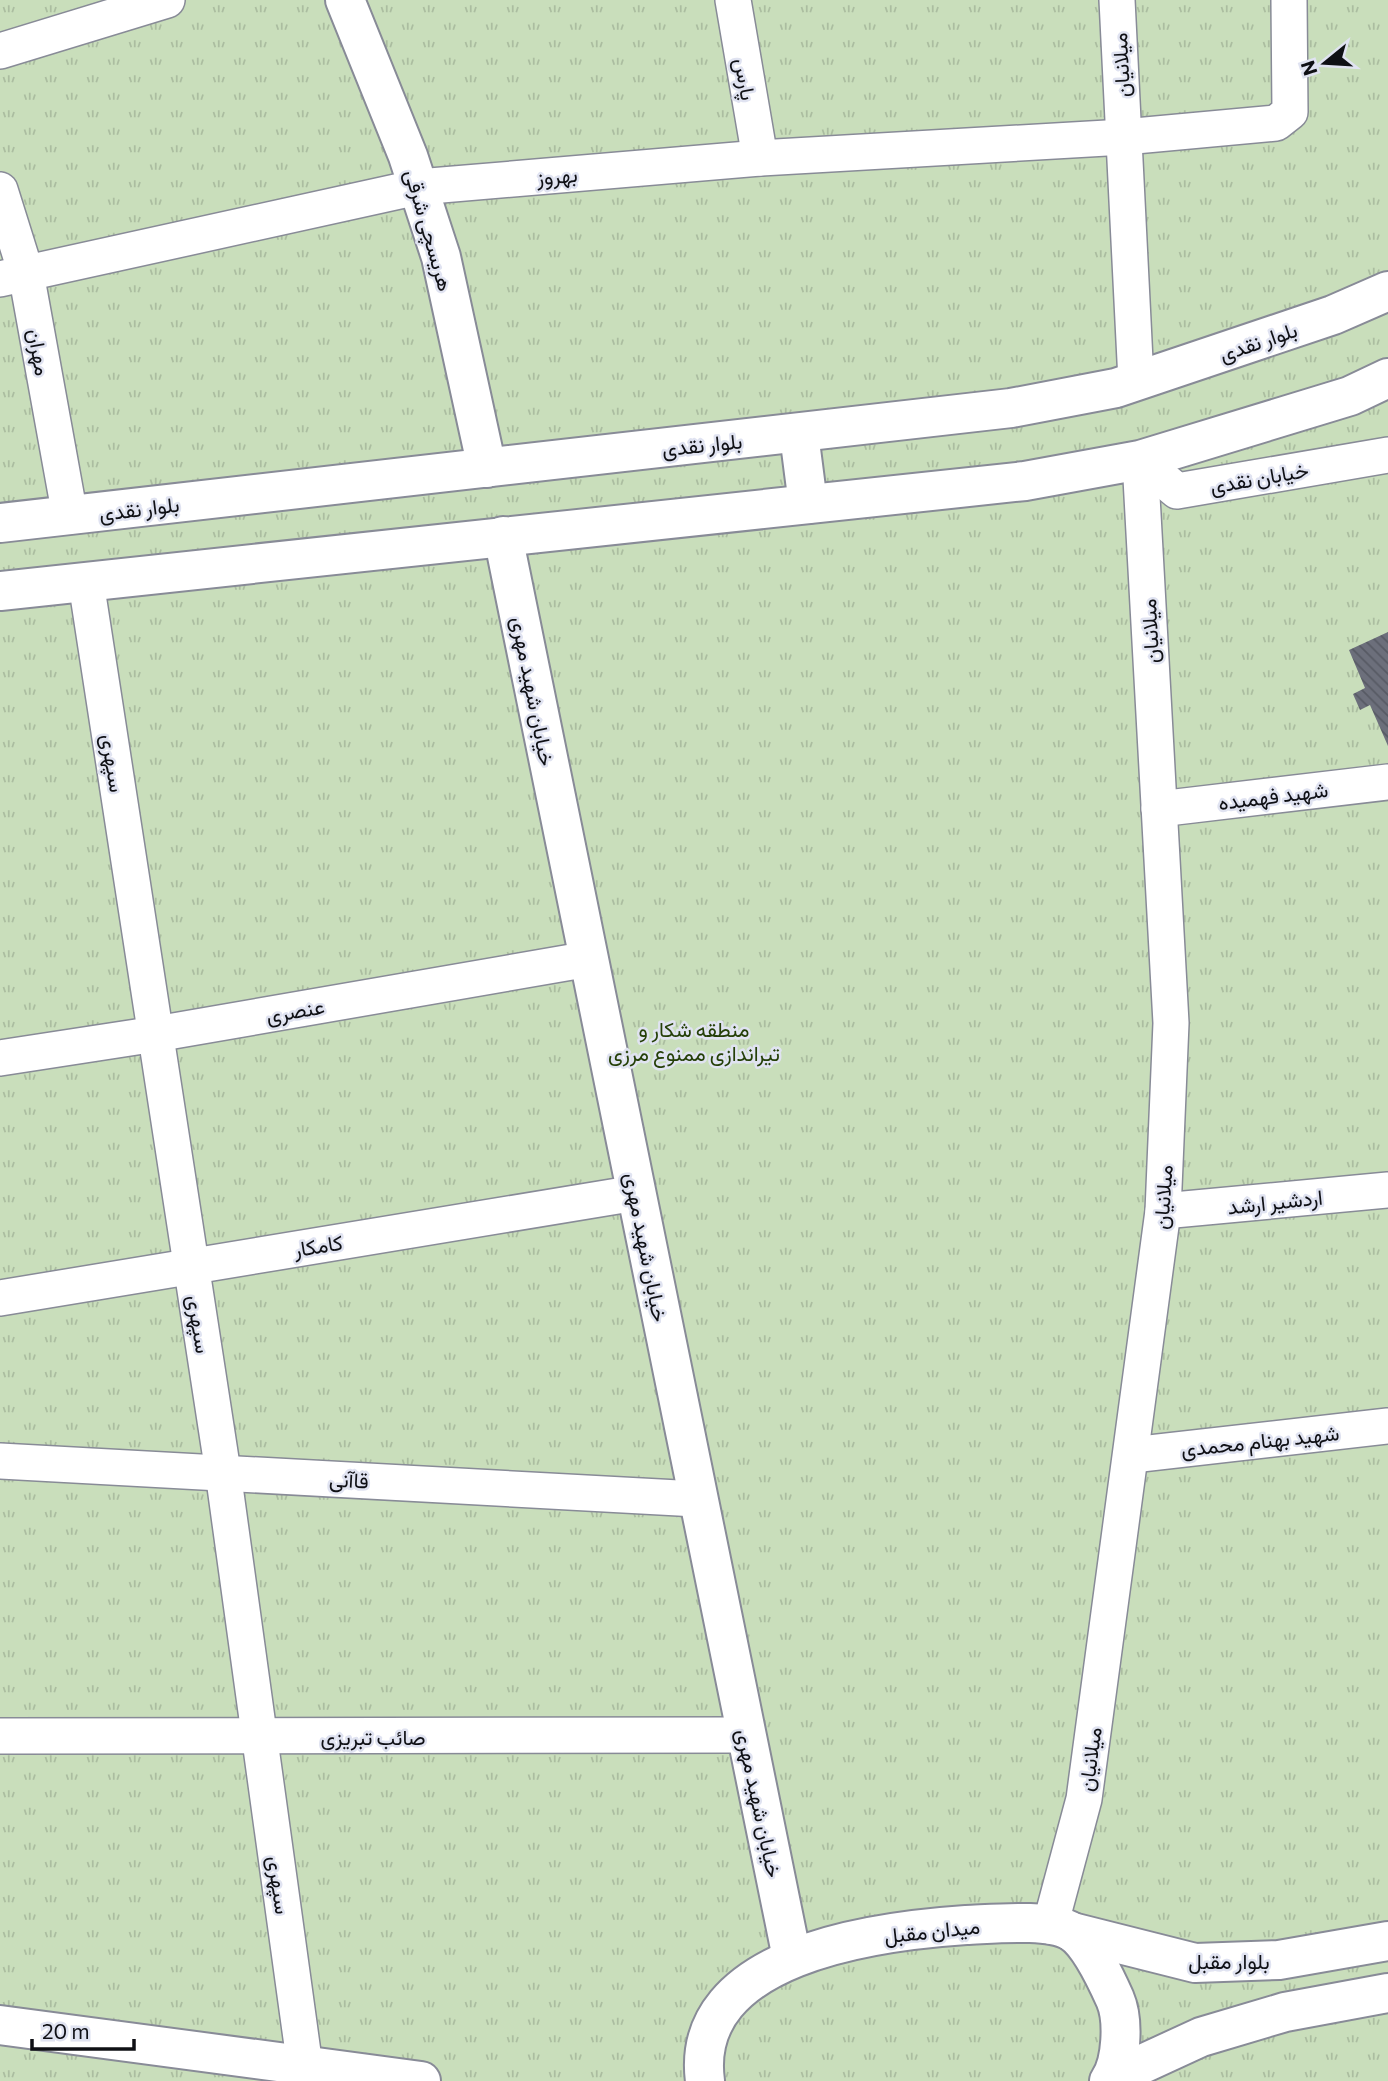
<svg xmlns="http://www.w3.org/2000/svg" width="1388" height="2081" font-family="Commissioner,Vazirmatn,sans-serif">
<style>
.park{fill:url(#park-tufts)}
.building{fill:url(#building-back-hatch)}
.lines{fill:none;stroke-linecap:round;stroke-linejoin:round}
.minor-casing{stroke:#888b97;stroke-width:38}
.major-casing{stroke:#888b97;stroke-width:42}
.minor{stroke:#fff;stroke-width:35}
.major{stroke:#fff;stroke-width:38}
.labels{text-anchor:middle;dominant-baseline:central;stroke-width:5;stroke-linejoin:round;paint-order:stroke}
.street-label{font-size:21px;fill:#0f1015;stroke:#e0e3f1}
.park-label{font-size:21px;fill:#243f07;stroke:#e0e3f1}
</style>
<defs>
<pattern id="park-tufts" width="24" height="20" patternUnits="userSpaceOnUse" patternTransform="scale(1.75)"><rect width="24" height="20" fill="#c9debb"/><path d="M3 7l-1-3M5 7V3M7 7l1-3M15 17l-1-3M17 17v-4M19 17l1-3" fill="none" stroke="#abbda0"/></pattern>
<pattern id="building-back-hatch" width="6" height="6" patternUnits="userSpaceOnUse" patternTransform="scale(1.75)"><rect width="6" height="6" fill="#6c6f7b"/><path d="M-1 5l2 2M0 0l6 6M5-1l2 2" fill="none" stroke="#575a64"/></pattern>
</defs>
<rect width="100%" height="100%" fill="#e0e3f1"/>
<rect class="park" x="0" y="0" width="1388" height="2081"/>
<path class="building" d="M1388,632V746L1370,705L1360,710L1353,694L1365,688L1349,650Z"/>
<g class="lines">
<defs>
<g id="minor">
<path d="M733,0L760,158"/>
<path d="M1117,0L1136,381"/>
<path d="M0,51L167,0"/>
<path d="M0,190L26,273L70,516"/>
<path d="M0,279L418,187L760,158L1124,137L1276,123L1290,112L1289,0"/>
<path d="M1140,460L1177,491L1388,455"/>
<path d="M86,582L223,1472L305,2067"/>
<path d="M1159,809L1388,782"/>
<path d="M0,1058L156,1034L589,959"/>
<path d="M1163,1211L1388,1190"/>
<path d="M0,1298L636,1193"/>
<path d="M1132,1455L1388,1426"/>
<path d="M0,1461L697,1499"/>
<path d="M0,1736L745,1735"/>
<path d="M1050,1926L1084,1799L1163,1211L1171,1023L1140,460"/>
</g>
<g id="major">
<path d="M345,0L408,156L441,257L487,468"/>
<path d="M799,434L808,504"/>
<path d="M0,523L1011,408L1116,388L1333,315L1388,291"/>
<path d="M503,536L792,1958"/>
<path d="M0,591L1025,481L1140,460L1350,396L1388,378"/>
<path d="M1072,1932L1195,1963L1279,1960L1388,1941"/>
<path d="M0,2025L421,2081"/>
<path d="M1112,2078L1201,2037L1285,2012L1388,1993"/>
<path d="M705,2081C688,1954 877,1931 966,1925C993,1924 1049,1918 1072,1932C1090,1944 1106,1979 1115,1999C1124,2020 1122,2062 1109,2081"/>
</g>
</defs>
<use href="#minor" class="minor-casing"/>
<use href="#major" class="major-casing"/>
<use href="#minor" class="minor"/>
<use href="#major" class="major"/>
</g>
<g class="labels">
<g class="street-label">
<text transform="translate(1120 65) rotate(-93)">میلانیان</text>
<text transform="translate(746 79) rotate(80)">پارس</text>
<text transform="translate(557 175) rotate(-5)">بهروز</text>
<text transform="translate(430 230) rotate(74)">هریسچی شرقی</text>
<text transform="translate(1258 341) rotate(-19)">بلوار نقدی</text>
<text transform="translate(40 352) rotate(80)">مهران</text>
<text transform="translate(702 444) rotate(-6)">بلوار نقدی</text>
<text transform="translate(1259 477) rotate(-10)">خیابان نقدی</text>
<text transform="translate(139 508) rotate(-7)">بلوار نقدی</text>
<text transform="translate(1149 631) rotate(-93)">میلانیان</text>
<text transform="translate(534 691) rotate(79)">خیابان شهید مهری</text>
<text transform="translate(114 763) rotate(81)">سپهری</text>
<text transform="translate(1273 795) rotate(-7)">شهید فهمیده</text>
<text transform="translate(295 1010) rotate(-10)">عنصری</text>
<text transform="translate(1162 1197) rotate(-86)">میلانیان</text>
<text transform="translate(1275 1201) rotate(-6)">اردشیر ارشد</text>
<text transform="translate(318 1245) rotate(-9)">کامکار</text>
<text transform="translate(647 1247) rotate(79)">خیابان شهید مهری</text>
<text transform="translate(200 1324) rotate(81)">سپهری</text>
<text transform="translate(1260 1440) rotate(-6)">شهید بهنام محمدی</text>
<text transform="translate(349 1479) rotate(3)">قاآنی</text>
<text x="373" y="1736">صائب تبریزی</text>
<text transform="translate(1089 1759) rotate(-82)">میلانیان</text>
<text transform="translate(760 1803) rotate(78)">خیابان شهید مهری</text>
<text transform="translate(280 1885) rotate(82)">سپهری</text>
<text transform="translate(932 1930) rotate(-6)">میدان مقبل</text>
<text x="1229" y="1960">بلوار مقبل</text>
</g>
<g class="park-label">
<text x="694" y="1028">منطقه شکار و<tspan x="694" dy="24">تیراندازی ممنوع مرزی</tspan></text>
</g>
</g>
<g transform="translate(1325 63) rotate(252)" stroke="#e0e3f1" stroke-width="5" paint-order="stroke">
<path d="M0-5L12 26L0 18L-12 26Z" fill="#0f1015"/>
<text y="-10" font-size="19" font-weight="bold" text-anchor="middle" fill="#0f1015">N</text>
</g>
<path d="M32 2039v10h102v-10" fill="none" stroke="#0f1015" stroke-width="3.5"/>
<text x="42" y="2039" font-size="21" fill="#0f1015" stroke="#e0e3f1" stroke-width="5" paint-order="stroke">20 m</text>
</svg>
